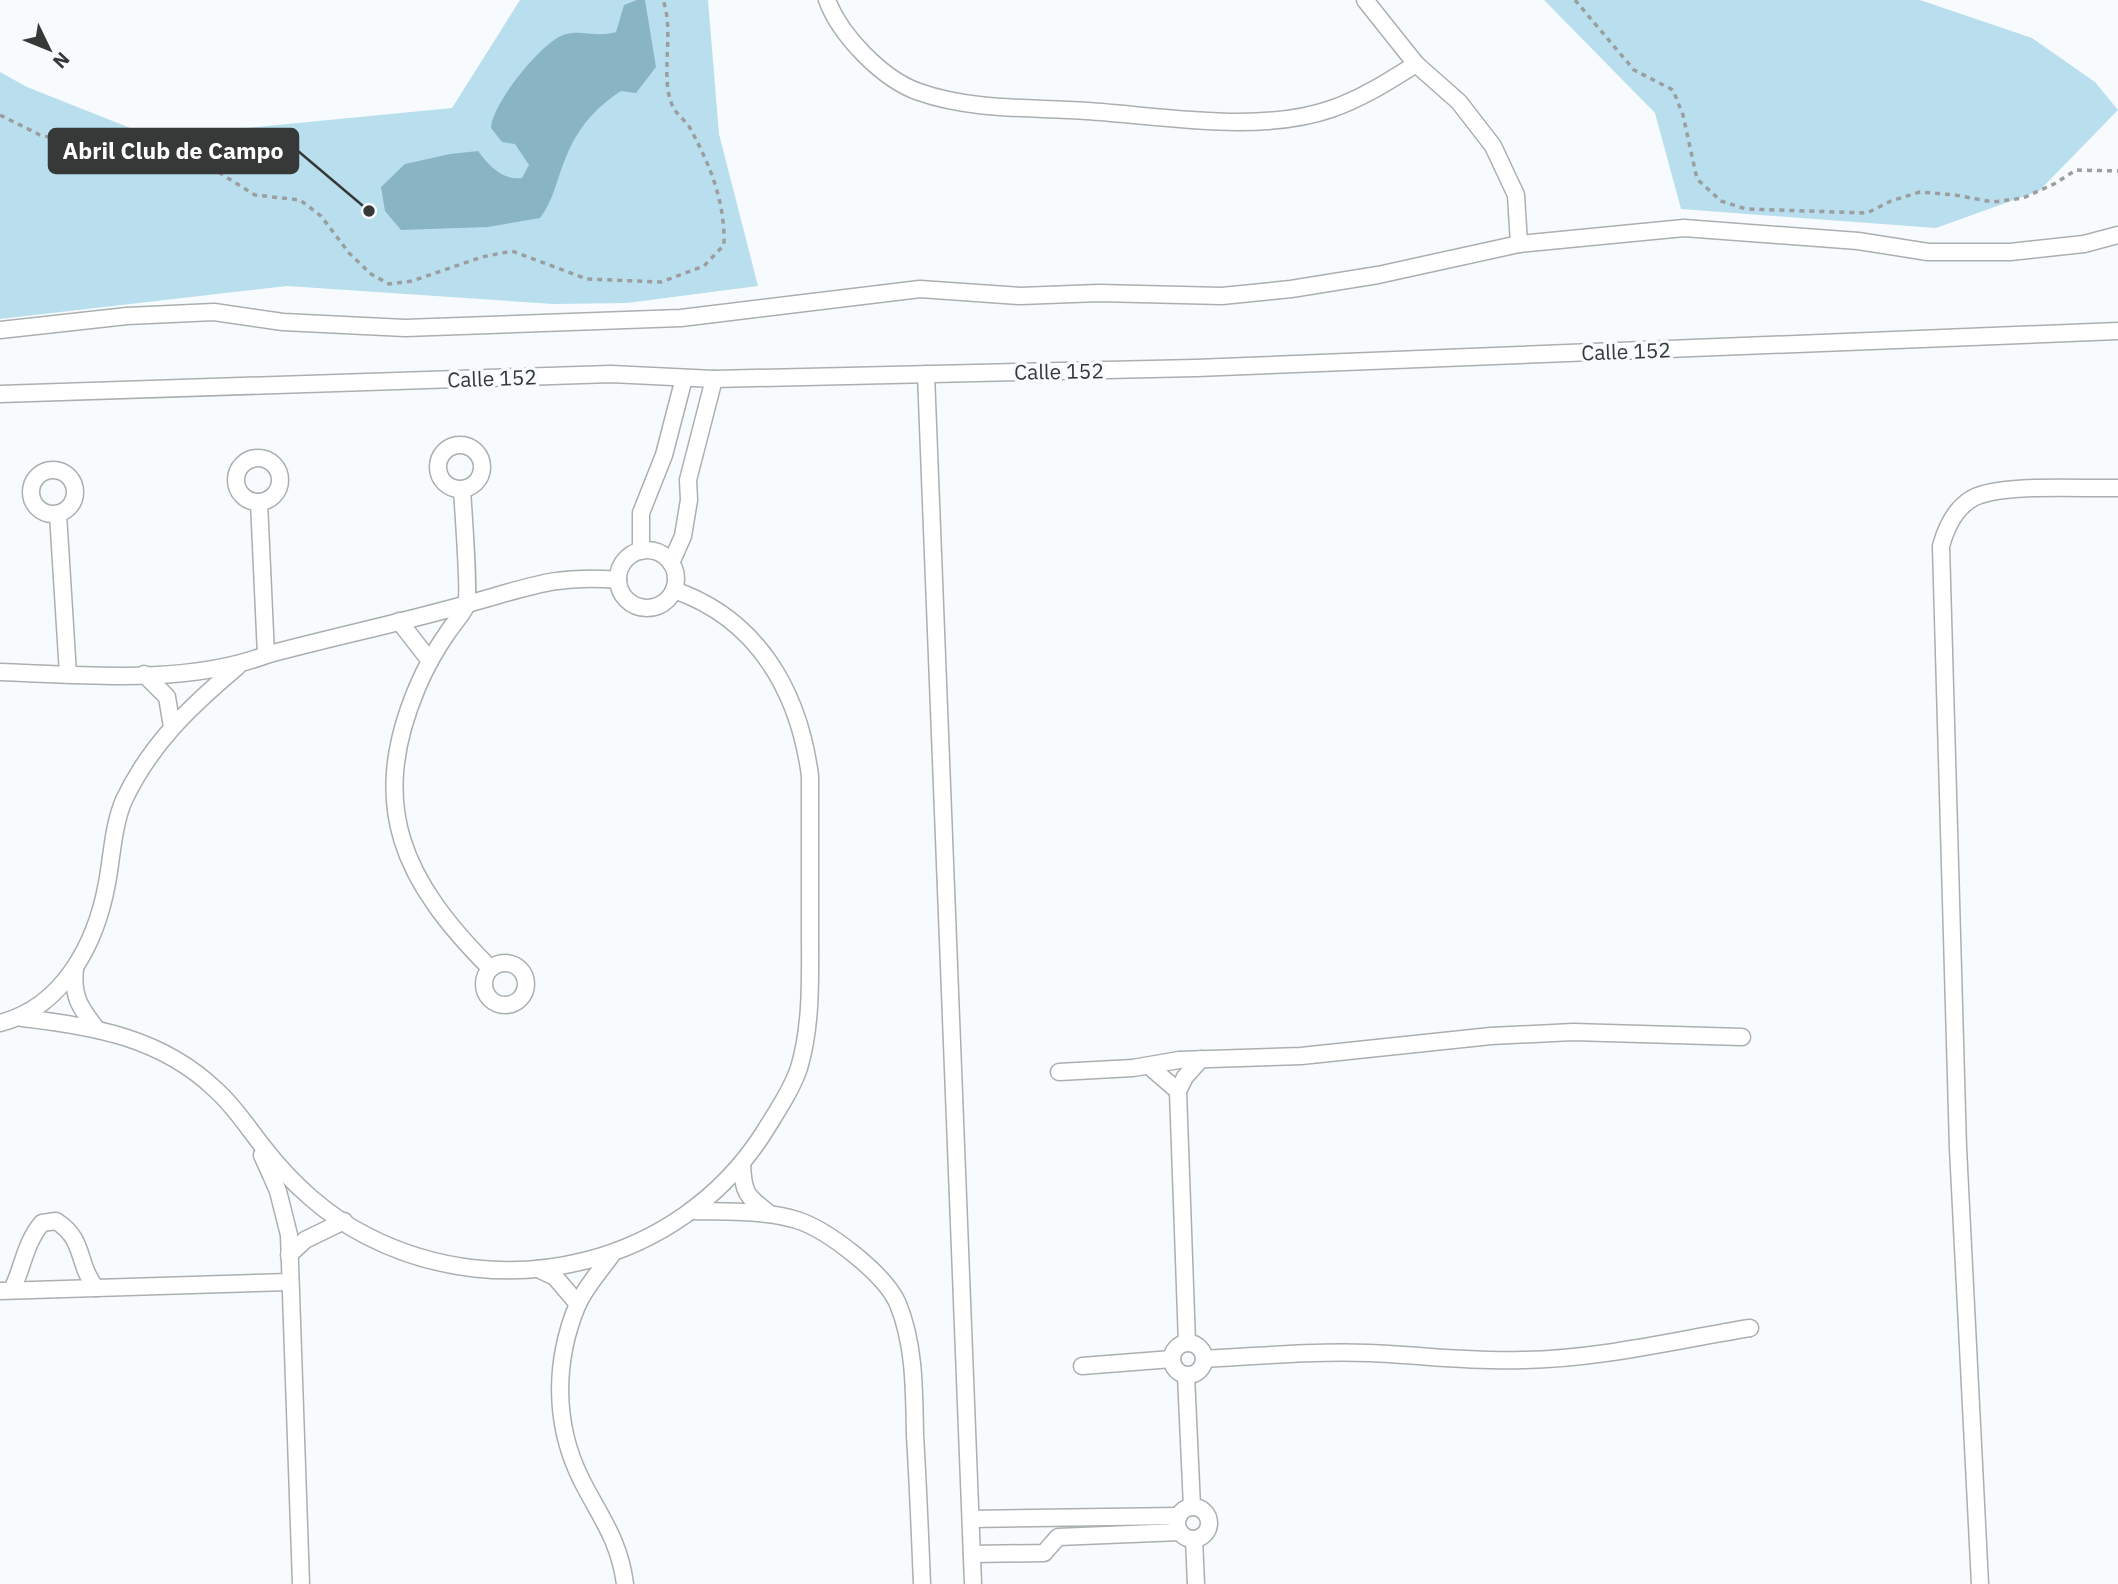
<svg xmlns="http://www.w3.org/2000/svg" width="2118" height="1584" font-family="'IBM Plex Sans',sans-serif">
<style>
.green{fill:#b9dfee}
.water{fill:#89b4c4}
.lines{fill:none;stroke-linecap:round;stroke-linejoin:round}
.street-casing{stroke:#abafb0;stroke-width:19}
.path{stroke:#9b9e9f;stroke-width:3.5;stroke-dasharray:5 5;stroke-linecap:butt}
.street{stroke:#fff;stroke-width:16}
.labels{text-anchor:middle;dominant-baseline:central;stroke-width:7;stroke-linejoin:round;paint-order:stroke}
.street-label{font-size:21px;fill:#373939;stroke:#f7fbfd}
.leader{fill:none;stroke:#373939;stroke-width:2.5}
.callout-dot{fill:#373939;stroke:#f7fbfd;stroke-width:2.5}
.callout{fill:#373939;stroke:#373939;stroke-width:2.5}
.callout-label{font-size:23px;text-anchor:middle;font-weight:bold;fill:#fff}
</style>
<rect width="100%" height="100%" fill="#f7fbfd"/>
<g class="green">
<path d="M520,0H708L719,134L758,286L627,303L553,304L287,286L0,319V72L27,87L153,137L452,108Z"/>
<path d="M1544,0H1920L2032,38L2095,82L2118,110L2039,191L1936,228L1681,209L1655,113Z"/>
</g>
<path class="water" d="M637,0H645L656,67L636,93L621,91C595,108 578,128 566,157C557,178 554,200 540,218L488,227L401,230L385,211L381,187L405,164L450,154L478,151C489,166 502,180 522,178L529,165L515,144L502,142L491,128C491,105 541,43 563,35C581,29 595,38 616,32L624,5Z"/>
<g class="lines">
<defs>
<g id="street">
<path d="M827,0C840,35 882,79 919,92C974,111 1030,107 1087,111C1162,116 1260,134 1331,109C1361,99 1389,81 1416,64"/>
<path d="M1365,0L1416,64L1459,102L1493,146L1516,195L1519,244"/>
<path d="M0,330L127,316L214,312L283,322L405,328L681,318L920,289L1020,296L1099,293L1222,296L1291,289L1378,275L1519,244L1684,228L1858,241L1928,252H2010L2084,244L2118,235"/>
<path d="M926,374L973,1584"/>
<path d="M0,394L611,374L714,379L1196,368L2118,331"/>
<circle cx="460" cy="467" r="22"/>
<circle cx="258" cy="480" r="22"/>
<circle cx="53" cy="492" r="22"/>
<path d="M462,489C463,508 470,595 466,606C462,615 453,624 448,632C436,649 425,669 417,688C367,807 404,882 490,968"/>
<path d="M259,502L266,655"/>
<path d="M58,514L68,674"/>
<circle cx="647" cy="579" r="29"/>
<path d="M641,551V513L664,455L684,378"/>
<path d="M671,563L683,536L689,500L688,480L714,379"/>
<path d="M399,621L430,661"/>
<path d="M0,672C83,675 187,685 266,655C333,637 400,623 467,604C527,588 554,574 618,580"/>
<path d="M144,674L167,697L172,727"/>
<circle cx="505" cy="984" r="21"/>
<path d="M75,969C72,996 80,1008 96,1028"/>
<path d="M22,1018C94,1026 162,1038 216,1090C235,1107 248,1128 264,1148C291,1183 327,1216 367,1236C505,1307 678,1265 763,1134C776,1113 791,1091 799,1068C812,1024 810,978 810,932C810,880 810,828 810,776C799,692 758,619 674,590"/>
<path d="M0,1023C63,1007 96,944 107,883C112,857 113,825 124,800C151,743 191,706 237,667"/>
<path d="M1149,1066L1178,1091"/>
<path d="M1059,1072L1133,1068L1179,1060L1301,1056L1491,1036L1573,1032L1742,1037"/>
<path d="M262,1155L278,1191L289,1235L301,1584"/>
<path d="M742,1163C743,1193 746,1196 770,1214"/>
<path d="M691,1211C726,1212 764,1210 797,1220C828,1230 885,1274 898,1304C915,1346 914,1391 915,1435C918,1485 920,1534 922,1584"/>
<path d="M613,1253C601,1270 585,1287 577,1306C554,1362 554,1423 580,1477C599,1516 619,1538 625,1584"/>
<path d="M289,1255L305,1240L344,1221"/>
<path d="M538,1269L555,1277L578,1304"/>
<path d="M12,1290C23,1267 25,1243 42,1223L56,1221C86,1240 76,1263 96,1288"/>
<path d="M0,1291L290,1282"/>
<path d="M1187,1343L1178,1091L1185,1077L1201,1059"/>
<circle cx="1188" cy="1359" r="16"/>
<path d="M1204,1359C1259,1356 1314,1351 1369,1353C1421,1355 1471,1362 1523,1360C1599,1359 1676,1340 1750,1328"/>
<path d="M1082,1366L1172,1359"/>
<path d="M1186,1375L1192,1507"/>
<circle cx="1193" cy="1523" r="16"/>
<path d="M971,1519L1179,1516"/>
<path d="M1194,1539L1196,1584"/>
<path d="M972,1554L1044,1553L1058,1537L1180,1532"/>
<path d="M1980,1584L1958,1148L1941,546C1946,528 1955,508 1973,498C2001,483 2083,489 2118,488"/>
</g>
</defs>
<use href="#street" class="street-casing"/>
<g class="path">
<path d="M1575,0L1634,70L1673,90L1683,115L1697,179L1721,201L1746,209L1867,213L1891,201L1920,192L1955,195L1993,202L2023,198L2054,184L2076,170L2118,171"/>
<path d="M0,115L40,135L76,143L129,146L151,153L194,157L255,195L300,200L321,216L349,253L371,274L389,284L412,281L482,257L512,251L587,279L661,282L704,266L724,245C725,202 711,167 690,128C686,121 677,115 673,107C659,77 675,33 663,0"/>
</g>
<use href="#street" class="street"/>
</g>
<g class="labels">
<g class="street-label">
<text transform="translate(1626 351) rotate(-2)">Calle 152</text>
<text transform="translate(1059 371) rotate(-1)">Calle 152</text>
<text transform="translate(492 378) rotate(-2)">Calle 152</text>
</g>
</g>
<path class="leader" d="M369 211L298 151"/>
<circle class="callout-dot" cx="369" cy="211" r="7"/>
<rect class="callout" x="49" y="129" width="249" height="44" rx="7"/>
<g class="callout-label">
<text x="173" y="159">Abril Club de Campo</text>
</g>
<g transform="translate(49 49) rotate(133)" stroke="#f7fbfd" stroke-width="5" paint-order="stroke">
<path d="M0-5L12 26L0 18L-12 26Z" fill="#373939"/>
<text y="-10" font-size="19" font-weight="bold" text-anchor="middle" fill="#373939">N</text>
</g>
</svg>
